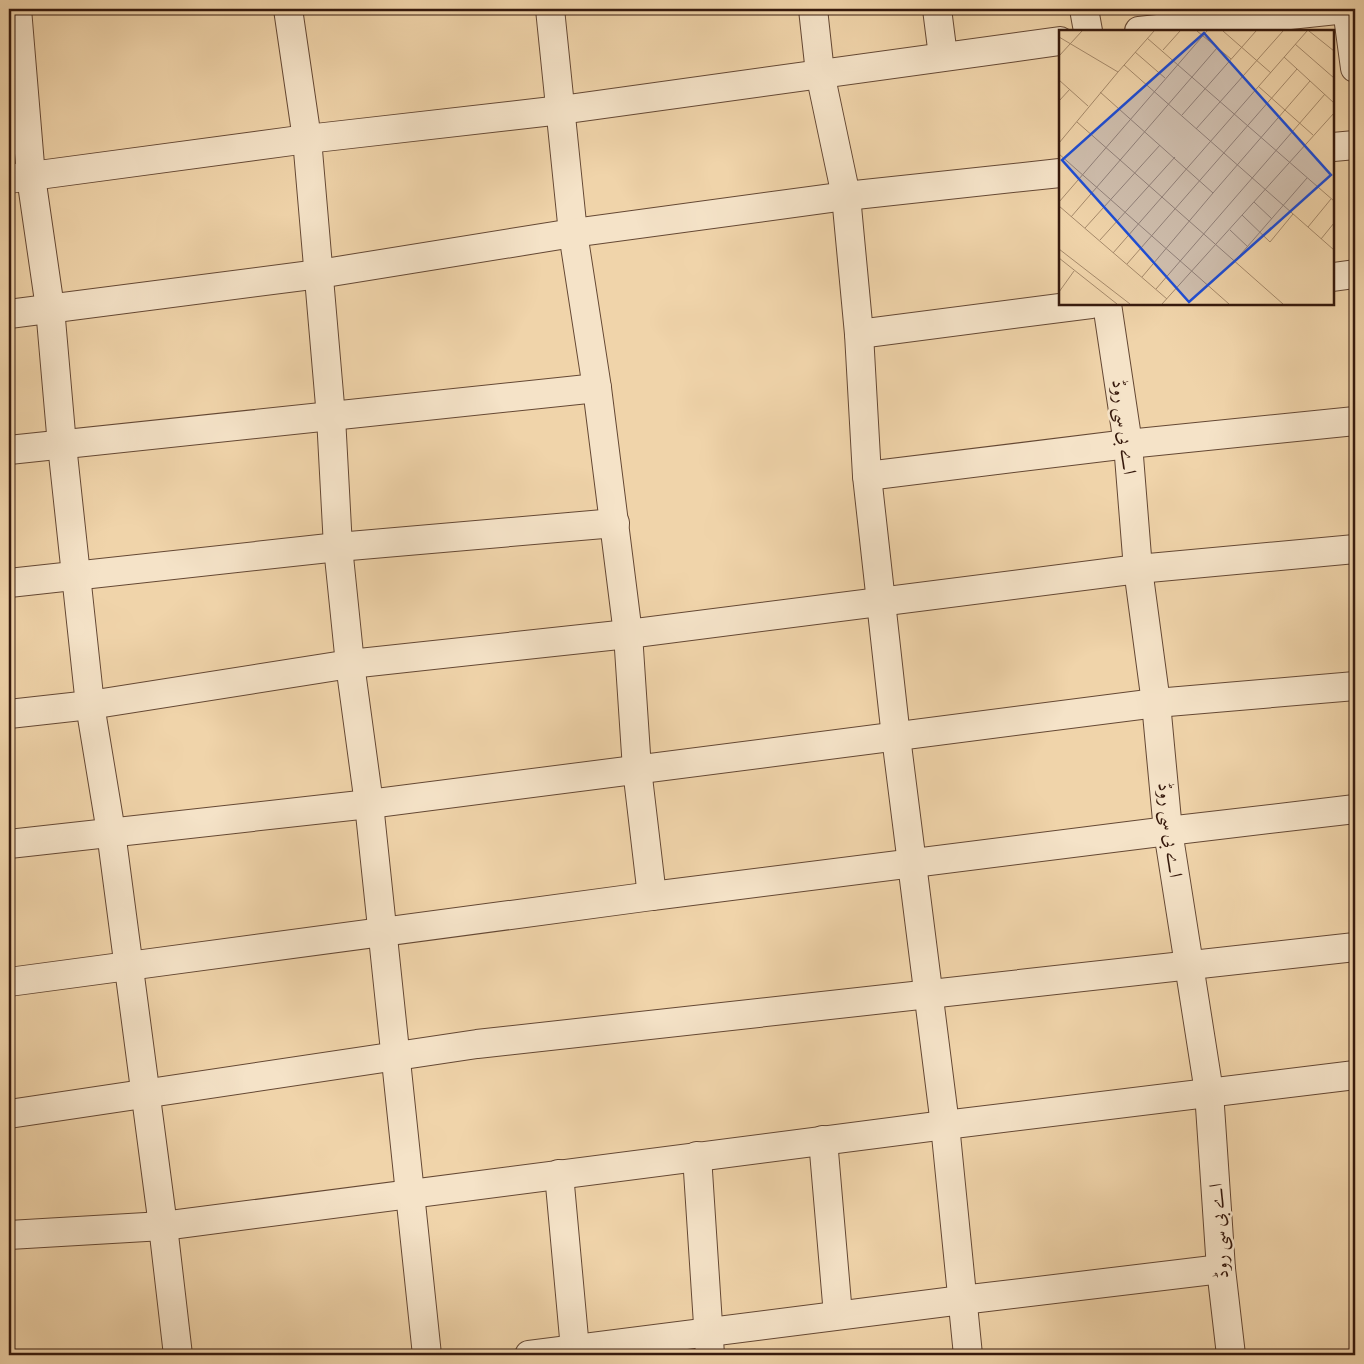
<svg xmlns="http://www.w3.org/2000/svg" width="1364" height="1364" font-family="Alegreya,Amiri,serif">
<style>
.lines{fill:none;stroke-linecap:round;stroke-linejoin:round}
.minor-casing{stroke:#654834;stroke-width:30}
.minor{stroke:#f5e3c8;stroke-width:28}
.labels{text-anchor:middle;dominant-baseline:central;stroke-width:5;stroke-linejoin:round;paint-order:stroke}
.street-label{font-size:19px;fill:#371a0d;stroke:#f5e3c8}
.inset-road{fill:none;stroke:#a68a6b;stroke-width:1}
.view{fill:#1d4ed8;fill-opacity:0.15;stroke:#1d4ed8;stroke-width:2.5}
.inset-edge{fill:none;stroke:#371a0d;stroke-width:2.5}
</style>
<rect width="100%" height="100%" fill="#f0d4aa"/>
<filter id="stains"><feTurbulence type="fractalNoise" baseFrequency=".004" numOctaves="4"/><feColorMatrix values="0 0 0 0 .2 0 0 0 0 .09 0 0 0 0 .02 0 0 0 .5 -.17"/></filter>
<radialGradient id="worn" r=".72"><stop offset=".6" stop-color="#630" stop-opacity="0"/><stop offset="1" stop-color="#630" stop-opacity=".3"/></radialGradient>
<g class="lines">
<defs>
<g id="minor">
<path d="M17,9L31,177L50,308L62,445L90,705L111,832L163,1226L178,1355"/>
<path d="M288,9L307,139L331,417L338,547L350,664L369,804L427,1355"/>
<path d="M550,9L573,233L597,388L628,634L637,769L652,896L1168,831L1355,809"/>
<path d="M813,9L820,73L846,196L859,334L867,476L896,737L945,1125L968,1355"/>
<path d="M937,9L943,56"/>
<path d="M1084,9L1088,31"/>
<path d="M1347,9L1355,68"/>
<path d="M1139,31L1346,9"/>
<path d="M1333,147L1355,145"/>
<path d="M9,179L307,139L561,110L1060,41"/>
<path d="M1333,277L1355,274"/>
<path d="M1107,304L1128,444L1138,569L1156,703L1168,831L1209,1092L1221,1269L1231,1355"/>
<path d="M9,314L319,274L573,233L846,196L1060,173"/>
<path d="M859,334L1091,304"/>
<path d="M9,450L597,388"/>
<path d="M867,476L1128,444L1355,421"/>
<path d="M9,583L338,547L615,523"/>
<path d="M9,714L90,705L350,664L628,634L1138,569L1355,549"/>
<path d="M9,844L369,804L1156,703L1355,686"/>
<path d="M9,982L652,896"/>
<path d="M9,1114L477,1044L1355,947"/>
<path d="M823,1140L838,1315"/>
<path d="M697,1156L710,1355"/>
<path d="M559,1174L575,1349"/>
<path d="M9,1235L163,1226L945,1125L1355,1075"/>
<path d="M529,1355L962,1300L1221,1269"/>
</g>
</defs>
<use href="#minor" class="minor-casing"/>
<use href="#minor" class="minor"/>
</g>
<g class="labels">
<g class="street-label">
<text transform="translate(1124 427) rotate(83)">اے بی سی روڈ</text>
<text transform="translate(1170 830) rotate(83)">اے بی سی روڈ</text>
<text transform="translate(1219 1231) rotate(-94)">اے بی سی روڈ</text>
</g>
</g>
<g transform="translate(1059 30)">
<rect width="275" height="275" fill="#f0d4aa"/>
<path class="inset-road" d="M138,1L172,29M164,1L212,43M250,1L275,21M0,7L59,42L95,1M88,8L275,171M236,14L275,48M104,20L121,1M76,22L106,48M0,26L23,1M225,27L275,73M65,35L275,220M0,50L29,76M199,56L254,105M41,62L154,163L251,51M0,71L11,59M123,85L197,1M18,92L224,274M137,99L224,1M0,113L59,42M0,124L170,274M0,172L148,1M195,172L213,189M0,176L108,269M183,185L211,212L234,184M12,187L158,18M249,197L272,169M26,198L101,115M171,200L189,217M262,209L275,193M41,210L116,127M0,219L71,274M54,223L248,1M0,228L58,274M175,232L248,148M68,234L238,39M83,247L154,163M97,259L266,64M0,262L15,241M103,274L275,83"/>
<path class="view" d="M145,3L272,145L130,272L3,130Z"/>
<rect width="275" height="275" class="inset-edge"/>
</g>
<rect width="1364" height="1364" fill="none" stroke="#f0d4aa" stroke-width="30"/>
<rect x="10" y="10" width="1344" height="1344" fill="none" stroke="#371a0d" stroke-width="2.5"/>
<rect x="15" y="15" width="1334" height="1334" fill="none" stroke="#371a0d"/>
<rect width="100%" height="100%" filter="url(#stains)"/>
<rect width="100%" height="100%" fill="url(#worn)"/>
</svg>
